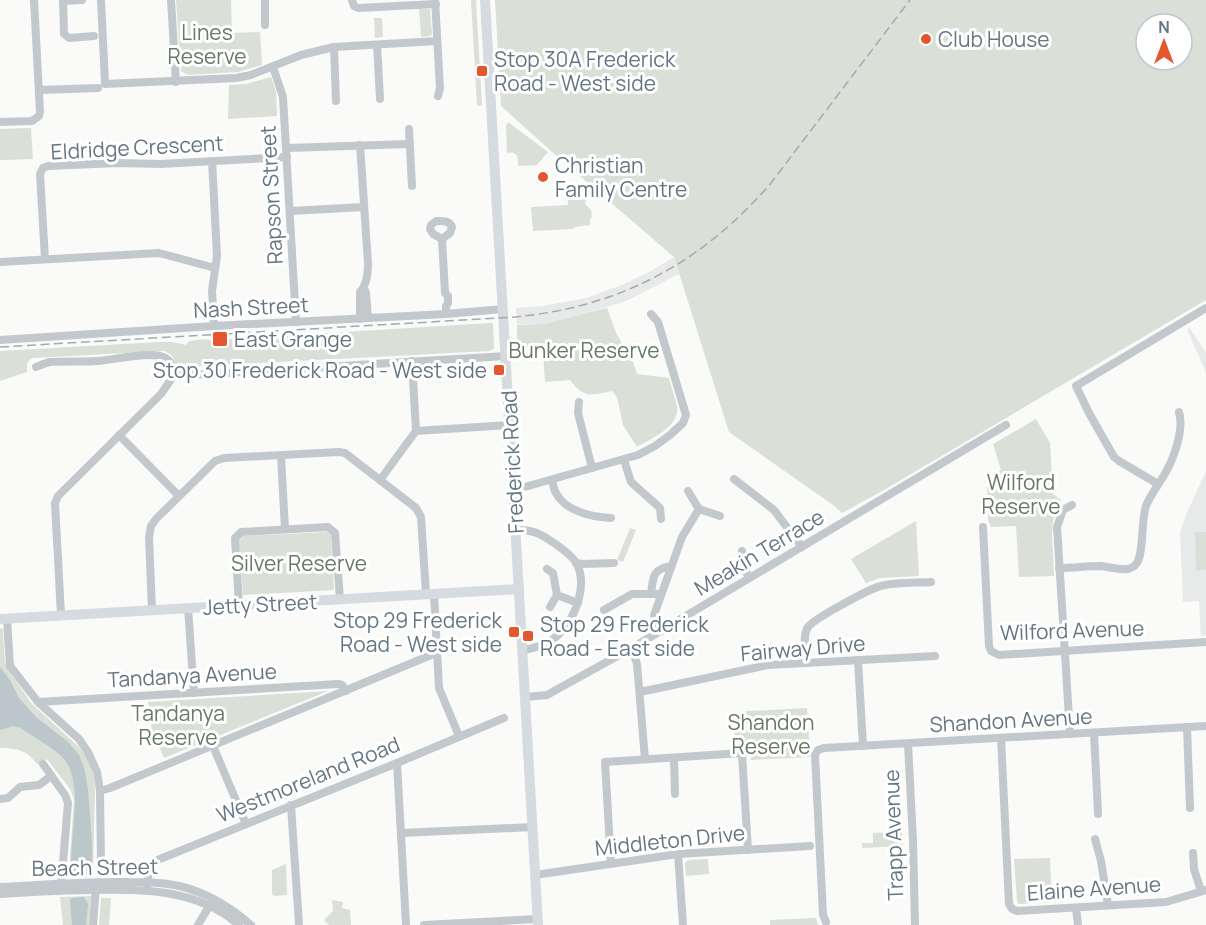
<svg xmlns="http://www.w3.org/2000/svg" width="1206" height="925" font-family="Manrope,sans-serif">
<style>
.built{fill:#e8e9e9}
.green{fill:#dadfd7;fill-rule:evenodd}
.water{fill:#bbc7cb}
.lines{fill:none;stroke-linecap:round;stroke-linejoin:round}
.street{stroke:#c3c8cc;stroke-width:8}
.secondary{stroke:#d6dbdf;stroke-width:10}
.rail{stroke:#a2aab0;stroke-width:1.5;stroke-dasharray:9 4.5;stroke-linecap:butt}
.poi-dot{fill:#e4572e;stroke:#fff;stroke-width:2}
.labels{text-anchor:middle;dominant-baseline:central;stroke-width:6;stroke-linejoin:round;paint-order:stroke}
.park-label{font-size:21px;fill:#687a64;stroke:#fff}
.poi-label{font-size:21px;fill:#657683;stroke:#fff;text-anchor:start}
.street-label{font-size:21px;fill:#657683;stroke:#fff}
</style>
<rect width="100%" height="100%" fill="#fafaf8"/>
<g class="built">
<path d="M674,257L679,274L626,301L585,314L544,324H517L516,308L543,306L586,298L622,285L651,271Z"/>
<path d="M1190,328L1206,353V373L1187,329Z"/>
<path d="M1206,471V635L1201,636L1199,601L1183,602L1180,533L1186,515Z"/>
</g>
<g class="green">
<path d="M176,0H231L232,33L260,32L262,65L238,72L188,75L181,71Z"/>
<path d="M471,0H476L482,105L477,106Z"/>
<path d="M495,0H1206V300L884,490L842,513L833,505L729,432L674,257L551,151L501,106ZM1146,24H1182V60H1146Z"/>
<path d="M419,9H430L432,35L430,36L421,37Z"/>
<path d="M374,18H382L383,37L375,38Z"/>
<path d="M271,77L276,92L277,116L228,119L229,85L246,84Z"/>
<path d="M508,122L548,152L537,165L518,166C518,157 518,151 507,153L506,126Z"/>
<path d="M31,128L33,159L0,160V129Z"/>
<path d="M567,186L574,187L586,198L585,204L591,210L592,216L590,220V225L575,227L573,229L533,231L531,207L568,205Z"/>
<path d="M607,308L616,333L633,362L637,374L669,378C671,387 675,397 677,406C680,427 652,438 637,447L623,425L617,397L612,391C592,395 584,399 570,380L545,382L543,352L523,345H517V325L544,324Z"/>
<path d="M491,323L493,324L494,348L490,351L182,367H178L172,356L165,351L33,358C26,361 27,365 27,372L0,381V351L159,342H172L186,345L189,341C196,340 204,339 210,340C218,341 222,344 230,339Z"/>
<path d="M1036,419L1050,443L1053,494L1061,500L1053,521L1052,534L1054,576L1019,577L1016,526L991,527L988,520L987,479L1001,470L993,444Z"/>
<path d="M916,521L919,576L880,578L866,583L851,559Z"/>
<path d="M630,528L636,530L623,562L617,560Z"/>
<path d="M327,532L331,535L334,590L243,595L239,540L243,536Z"/>
<path d="M1195,532H1206V570L1196,571Z"/>
<path d="M0,628L3,629L5,663L9,671L32,704L77,745L87,756L93,774L95,790L93,877L72,878L69,873L74,799L70,789L47,759L39,764H37C25,749 18,749 0,748Z"/>
<path d="M328,691L164,758L152,730L148,702Z"/>
<path d="M807,708L810,757L750,760C756,751 750,744 741,743L735,746L733,712Z"/>
<path d="M902,832L903,846L862,848V843H873V833Z"/>
<path d="M1050,858L1052,902L1019,904L1017,901L1014,859Z"/>
<path d="M708,859L709,874L686,876L685,863L688,860Z"/>
<path d="M286,864L287,894L286,895L274,896L272,894V870Z"/>
<path d="M91,896L89,925H63L60,897Z"/>
<path d="M101,898H111L109,925H99Z"/>
<path d="M332,900L343,902L342,908L350,910L351,925H329L324,920L333,911Z"/>
<path d="M816,918L818,925H770V920Z"/>
</g>
<g class="water">
<path d="M0,667L10,680L19,698L36,717L68,742L79,755L85,771L88,790L92,842V869L83,875H72L70,873L75,802C75,788 73,771 65,760C56,749 34,737 22,729C12,724 10,728 0,730Z"/>
<path d="M84,897L88,904L86,925H72L70,900L72,898Z"/>
</g>
<g class="lines">
<g class="street">
<path d="M63,0L64,34L69,38L94,36"/>
<path d="M101,0L105,84L236,78L251,75L301,55L334,47L437,41"/>
<path d="M171,0L176,82"/>
<path d="M265,0V25"/>
<path d="M352,0L354,6L358,8L436,4"/>
<path d="M435,0L440,88L438,96"/>
<path d="M63,1L82,0"/>
<path d="M377,45L380,99"/>
<path d="M334,47L336,101"/>
<path d="M273,67L283,97L296,322"/>
<path d="M39,90L98,88"/>
<path d="M0,122L32,121L39,116L40,112L34,0"/>
<path d="M409,129L412,186"/>
<path d="M360,145L368,263C368,273 367,285 360,292V319"/>
<path d="M287,148L409,144"/>
<path d="M212,161L217,256L212,291L214,326"/>
<path d="M290,211L364,207"/>
<path d="M436,221C443,221 449,220 452,227L450,233L442,239L433,234L430,229L431,225Z"/>
<path d="M442,239L445,293L448,296V303L446,306V314"/>
<path d="M45,259L40,174L43,168L48,166L118,163L161,164L287,157"/>
<path d="M0,262L159,253L215,268"/>
<path d="M364,288L366,293L368,318"/>
<path d="M0,340L214,326L446,314L503,309"/>
<path d="M36,367C41,365 45,363 50,362C65,361 81,362 97,361C115,360 148,351 163,357C171,360 175,368 175,376L158,356"/>
<path d="M579,402L578,413L592,468"/>
<path d="M416,431L509,425"/>
<path d="M119,435L179,496"/>
<path d="M281,455L285,529"/>
<path d="M624,460L631,482L660,508L661,519"/>
<path d="M734,479L774,510L802,547"/>
<path d="M380,480L416,431L412,361"/>
<path d="M552,480C553,484 554,490 556,493C566,512 593,517 611,518"/>
<path d="M1158,484L1119,461L1114,457L1089,413L1076,386L1206,308"/>
<path d="M514,490L638,455L655,446L670,435L683,423L686,415L658,322L651,314"/>
<path d="M688,491L699,509L720,516"/>
<path d="M983,527L989,646L991,651L999,655L1206,642"/>
<path d="M516,530C532,529 541,534 554,543C561,548 570,554 575,561C589,582 576,617 560,633C551,643 536,648 523,650"/>
<path d="M742,551V565L749,577"/>
<path d="M576,563L583,564L614,563"/>
<path d="M1059,568C1073,568 1087,566 1101,566C1109,567 1120,570 1128,569C1131,568 1135,566 1136,564C1144,556 1141,520 1146,506C1151,493 1161,482 1167,470C1175,455 1184,428 1179,412"/>
<path d="M547,569L553,573L557,595L578,603"/>
<path d="M434,594L439,688L459,736"/>
<path d="M651,594C653,578 652,569 671,566"/>
<path d="M239,605L235,538L241,532L328,527L335,533L340,599"/>
<path d="M550,607L557,595"/>
<path d="M188,608L194,693"/>
<path d="M152,610L149,537L151,526L156,519L215,461L224,458L339,452L345,453L416,508L421,517L426,594"/>
<path d="M604,610L632,594H661"/>
<path d="M61,615L55,503L58,496L161,394L172,378L175,376L506,356"/>
<path d="M7,619L10,666L38,702L79,739L88,752L97,772L100,791L101,864"/>
<path d="M662,631L654,615L682,537L699,509"/>
<path d="M632,648L637,664L645,759"/>
<path d="M858,660L863,746"/>
<path d="M806,663C806,653 802,635 808,627C815,618 869,589 881,586C895,582 916,583 931,582"/>
<path d="M640,692L768,665L935,656"/>
<path d="M525,697L547,695L632,648L1006,425"/>
<path d="M38,702L338,684L342,685L346,691"/>
<path d="M1187,727L1190,808"/>
<path d="M1094,733L1098,814"/>
<path d="M1070,734L1057,527L1063,510L1072,505"/>
<path d="M1001,738L1009,904L1012,909L1017,911L1166,902L1206,890"/>
<path d="M908,744L913,841L915,925"/>
<path d="M213,746L246,824"/>
<path d="M674,758L675,794"/>
<path d="M397,763L406,925"/>
<path d="M43,764L65,795L68,803L61,886"/>
<path d="M100,791L110,788L436,653"/>
<path d="M0,799L8,798L20,787L39,785L51,776"/>
<path d="M291,805L299,925"/>
<path d="M401,833L533,827"/>
<path d="M1095,839L1101,861L1108,905"/>
<path d="M1193,853L1194,869L1201,891"/>
<path d="M678,854L683,925"/>
<path d="M611,864L605,762L742,753L748,850"/>
<path d="M535,875L678,854L810,846"/>
<path d="M0,887C43,885 86,881 128,882C145,882 162,882 179,886C205,892 230,907 251,925"/>
<path d="M147,890L149,868L155,861L397,763L504,718"/>
<path d="M0,894C32,892 64,890 96,890C147,889 199,890 239,925"/>
<path d="M1076,908L1078,925"/>
<path d="M826,922L823,915L815,755L818,750L824,748L1206,726"/>
<path d="M93,925L96,885"/>
<path d="M198,925L211,903"/>
<path d="M424,925L538,919"/>
</g>
<g class="secondary">
<path d="M485,0L538,925"/>
<path d="M0,619L519,589"/>
</g>
<path class="rail" d="M0,347L515,317C620,307 702,263 771,183L910,0"/>
</g>
<g class="poi-dot">
<circle cx="926" cy="39" r="6"/>
<rect x="476" y="65" width="12" height="12" rx="3"/>
<circle cx="543" cy="177" r="6"/>
<rect x="212" y="331" width="16" height="16" rx="3"/>
<rect x="493" y="364" width="12" height="12" rx="3"/>
<rect x="508" y="626" width="12" height="12" rx="3"/>
<rect x="522" y="630" width="12" height="12" rx="3"/>
</g>
<g class="labels">
<g class="park-label">
<text x="207" y="32">Lines<tspan x="207" dy="24">Reserve</tspan></text>
<text x="584" y="350">Bunker Reserve</text>
<text x="1021" y="482">Wilford<tspan x="1021" dy="24">Reserve</tspan></text>
<text x="299" y="563">Silver Reserve</text>
<text x="178" y="713">Tandanya<tspan x="178" dy="24">Reserve</tspan></text>
<text x="771" y="722">Shandon<tspan x="771" dy="24">Reserve</tspan></text>
</g>
<g class="poi-label">
<text x="938" y="39">Club House</text>
<text x="494" y="59">Stop 30A Frederick<tspan x="494" dy="24">Road - West side</tspan></text>
<text x="555" y="165">Christian<tspan x="555" dy="24">Family Centre</tspan></text>
<text x="234" y="339">East Grange</text>
<text x="487" y="370" text-anchor="end">Stop 30 Frederick Road - West side</text>
<text x="502" y="620" text-anchor="end">Stop 29 Frederick<tspan x="502" dy="24">Road - West side</tspan></text>
<text x="540" y="624">Stop 29 Frederick<tspan x="540" dy="24">Road - East side</tspan></text>
</g>
<g class="street-label">
<text transform="translate(137 147) rotate(-3)">Eldridge Crescent</text>
<text transform="translate(271 195) rotate(-93)">Rapson Street</text>
<text transform="translate(251 307) rotate(-3)">Nash Street</text>
<text transform="translate(512 462) rotate(-93)">Frederick Road</text>
<text transform="translate(759 552) rotate(-31)">Meakin Terrace</text>
<text transform="translate(260 604) rotate(-3)">Jetty Street</text>
<text transform="translate(1072 630) rotate(-2)">Wilford Avenue</text>
<text transform="translate(803 648) rotate(-5)">Fairway Drive</text>
<text transform="translate(192 675) rotate(-3)">Tandanya Avenue</text>
<text transform="translate(1011 720) rotate(-3)">Shandon Avenue</text>
<text transform="translate(308 779) rotate(-22)">Westmoreland Road</text>
<text transform="translate(893 835) rotate(-92)">Trapp Avenue</text>
<text transform="translate(670 840) rotate(-6)">Middleton Drive</text>
<text transform="translate(95 867) rotate(-1)">Beach Street</text>
<text transform="translate(1094 888) rotate(-4)">Elaine Avenue</text>
</g>
</g>
<g transform="translate(1164 42)"><circle r="28" fill="#ffffff" stroke="#c1c8cd" stroke-width="1.5"/>
<path d="M0-4.5L10 22L0 15L-10 22Z" fill="#e4572e"/>
<text y="-9" font-size="16" font-weight="bold" text-anchor="middle" fill="#657683">N</text>
</g>
</svg>
